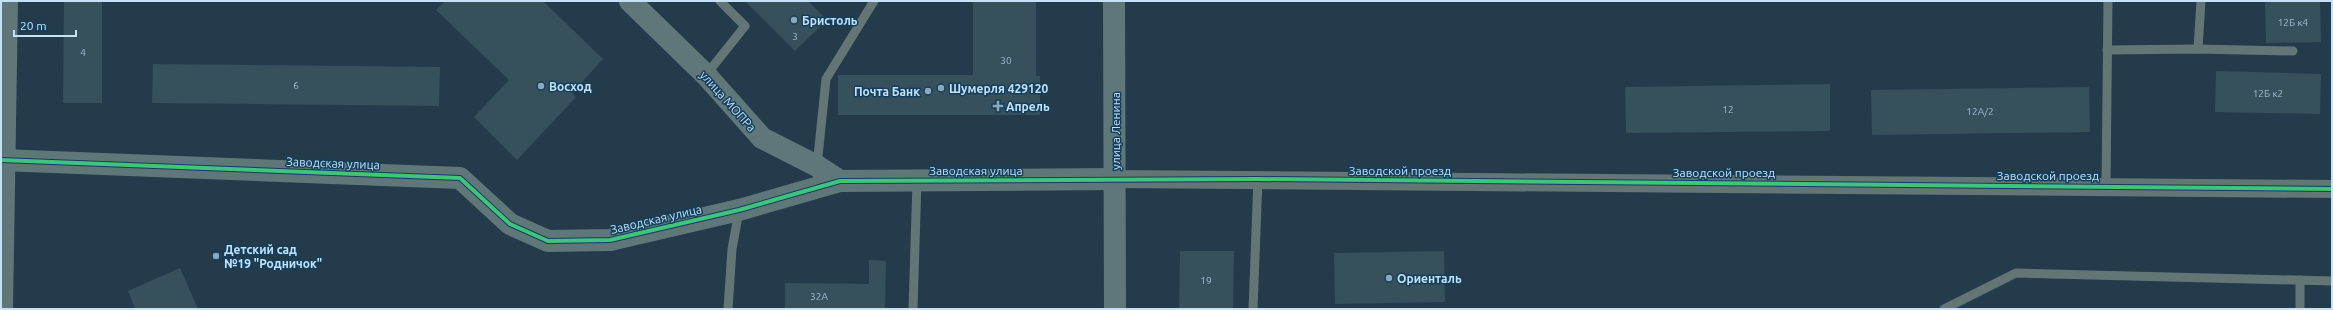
<svg xmlns="http://www.w3.org/2000/svg" width="2333" height="310" font-family="Ubuntu,sans-serif">
<style>
.building{fill:#36505c}
.lines{fill:none;stroke-linecap:round;stroke-linejoin:round}
.lane{stroke:#637575;stroke-width:9}
.street{stroke:#637575;stroke-width:18}
.secondary{stroke:#607779;stroke-width:22}
.cycleway-casing{stroke:#133e5c;stroke-width:6}
.cycleway{stroke:#40c37c;stroke-width:4}
.poi-dot{fill:#8ca7bb;stroke:#133e5c;stroke-width:1.5}
.labels{text-anchor:middle;dominant-baseline:central;stroke-width:3;stroke-linejoin:round;paint-order:stroke}
.number-label{font-size:10px;fill:#a0bdd0}
.poi-label{font-size:12px;font-weight:bold;fill:#c4e1f7;stroke:#133e5c;text-anchor:start}
.street-label{font-size:12px;fill:#c4e1f7;stroke:#133e5c}
</style>
<rect width="100%" height="100%" fill="#243b4b"/>
<g class="building">
<path d="M64,1H102V103H63Z"/>
<path d="M445,1H543L603,59L572,93L576,97L517,160L474,117L509,80L436,10Z"/>
<path d="M745,1H808L827,20L795,51Z"/>
<path d="M973,1H1036V76H1040V115H838V75H973Z"/>
<path d="M2265,1H2320L2321,42L2266,43Z"/>
<path d="M153,64L440,67L439,106L152,103Z"/>
<path d="M2216,71L2321,74L2320,114L2215,112Z"/>
<path d="M1830,84V131L1626,133L1625,87Z"/>
<path d="M2089,87L2090,132L1872,135L1871,90Z"/>
<path d="M1180,251H1234L1233,309H1179Z"/>
<path d="M1444,251L1445,302L1335,304L1334,253Z"/>
<path d="M869,260L886,261L885,309H785V283L869,284Z"/>
<path d="M180,268L198,309H135L128,291Z"/>
</g>
<g class="lines">
<g class="lane">
<path d="M2198,49L2201,1"/>
<path d="M2107,50L2198,49L2293,51"/>
<path d="M706,75L745,26L720,1"/>
<path d="M817,166L826,79L874,1"/>
<path d="M2106,185L2108,1"/>
<path d="M728,309L732,249L739,211"/>
<path d="M913,309L917,181"/>
<path d="M1253,309L1258,179"/>
<path d="M1944,309L2016,273L2332,281"/>
<path d="M2300,309V280"/>
</g>
<path class="street" d="M1115,179L2332,189"/>
<g class="secondary">
<path d="M630,1L706,75L762,138L817,166L840,181"/>
<path d="M1114,1L1115,309"/>
<path d="M1,160L460,178L510,224L548,241L610,240L739,210L840,181L1115,179"/>
<path d="M2,309L7,1"/>
</g>
<defs>
<path id="cycleway" d="M1,160L460,178L510,224L548,241L610,240L739,210L840,181L1258,179L2332,189"/>
</defs>
<use href="#cycleway" class="cycleway-casing"/>
<use href="#cycleway" class="cycleway"/>
</g>
<g class="poi-dot">
<circle cx="794" cy="20" r="4"/>
<circle cx="541" cy="86" r="4"/>
<circle cx="941" cy="88" r="4"/>
<circle cx="928" cy="91" r="4"/>
<path d="M996 100h4v4h4v4h-4v4h-4v-4h-4v-4h4z"/>
<circle cx="216" cy="256" r="4"/>
<circle cx="1389" cy="278" r="4"/>
</g>
<g class="labels">
<g class="number-label">
<text x="2293" y="22">12Б к4</text>
<text x="795" y="36">3</text>
<text x="83" y="52">4</text>
<text x="1006" y="60">30</text>
<text x="296" y="85">6</text>
<text x="2268" y="93">12Б к2</text>
<text x="1728" y="109">12</text>
<text x="1980" y="111">12А/2</text>
<text x="1206" y="280">19</text>
<text x="819" y="296">32А</text>
</g>
<g class="poi-label">
<text x="802" y="20">Бристоль</text>
<text x="549" y="86">Восход</text>
<text x="949" y="88">Шумерля 429120</text>
<text x="920" y="91" text-anchor="end">Почта Банк</text>
<text x="1006" y="106">Апрель</text>
<text x="224" y="249">Детский сад<tspan x="224" dy="14">№19 "Родничок"</tspan></text>
<text x="1397" y="278">Ориенталь</text>
</g>
<g class="street-label">
<text transform="translate(728 101) rotate(48)">улица МОПРа</text>
<text transform="translate(1115 131) rotate(-90)">улица Ленина</text>
<text transform="translate(333 163) rotate(2)">Заводская улица</text>
<text x="976" y="170">Заводская улица</text>
<text x="1400" y="170">Заводской проезд</text>
<text x="1724" y="172">Заводской проезд</text>
<text x="2048" y="175">Заводской проезд</text>
<text transform="translate(656 219) rotate(-13)">Заводская улица</text>
</g>
</g>
<rect width="2333" height="310" fill="none" stroke="#c4e1f7" stroke-width="4"/>
<path d="M14 30v6h62v-6" fill="none" stroke="#c4e1f7" stroke-width="2"/>
<text x="20" y="30" font-size="12" fill="#c4e1f7" stroke="#133e5c" stroke-width="3" paint-order="stroke">20 m</text>
</svg>
